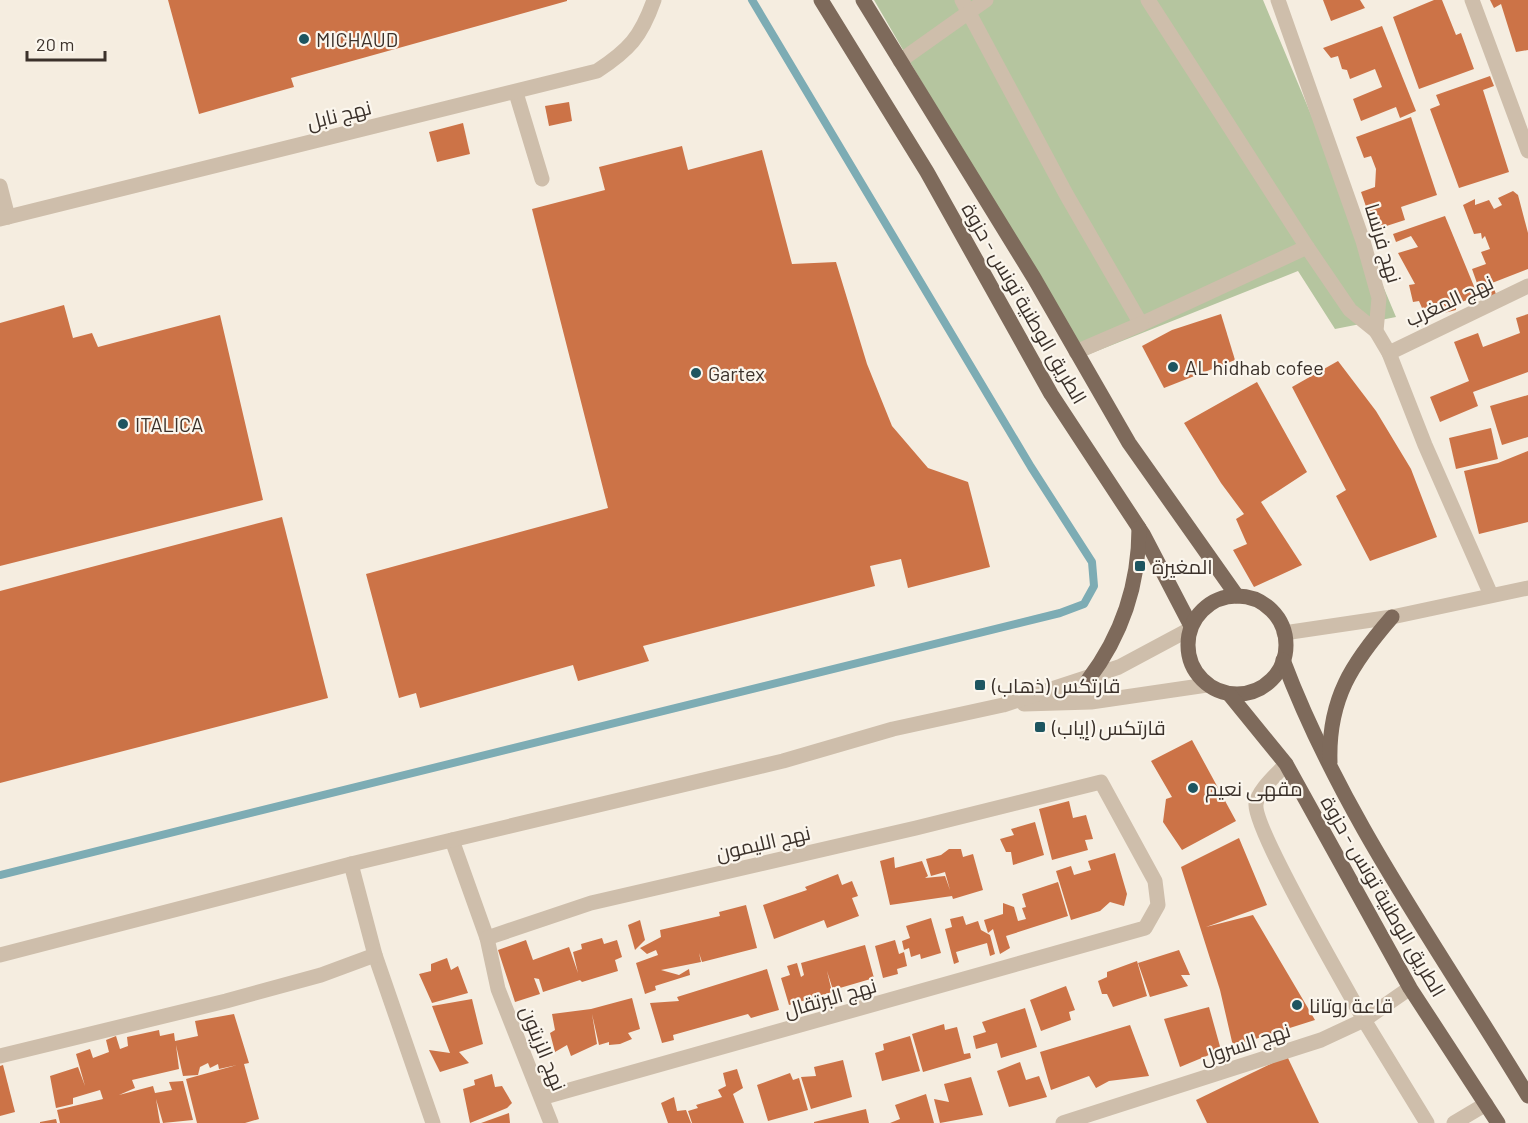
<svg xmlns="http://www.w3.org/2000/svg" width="1528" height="1123" font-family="Barlow,Cairo,sans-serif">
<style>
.green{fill:#b5c59f}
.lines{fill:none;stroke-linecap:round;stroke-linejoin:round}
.stream{stroke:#7dacb4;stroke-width:8}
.building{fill:#cc7347}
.minor{stroke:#cebeab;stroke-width:15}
.major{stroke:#7e6a5b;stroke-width:15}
.poi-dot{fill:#1d5560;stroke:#fbf6ed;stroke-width:2}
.labels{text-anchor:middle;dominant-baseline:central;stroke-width:4.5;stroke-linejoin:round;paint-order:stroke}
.poi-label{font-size:20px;fill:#3b312a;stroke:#fbf6ed;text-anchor:start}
.street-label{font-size:20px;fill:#3b312a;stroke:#fbf6ed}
</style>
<rect width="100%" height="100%" fill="#f5ede0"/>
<path class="green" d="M874,0H1263L1396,317L1335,329L1298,271L1082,357Z"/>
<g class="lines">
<path class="stream" d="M0,875L1060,613L1084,604L1094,586L1092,562L1031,467L752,0"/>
</g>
<g class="building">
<path d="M168,0H567V1L291,78L294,87L199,114Z"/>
<path d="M1323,0H1360L1365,8L1331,21Z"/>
<path d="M1434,0H1442L1456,35L1461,33L1474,69L1419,89L1393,17Z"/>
<path d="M1490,0H1528V50L1516,52L1501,4L1494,8Z"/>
<path d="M1382,26L1416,111L1400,118L1396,107L1361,121L1353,99L1382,87L1375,69L1350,79L1347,70L1342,69L1338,56L1331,58L1323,48Z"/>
<path d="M1490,76L1494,86L1483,90L1509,172L1459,188L1430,109L1440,105L1436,95Z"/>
<path d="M569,102L572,121L549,126L545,106Z"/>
<path d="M1411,117L1437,195L1401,207L1405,220L1374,230L1361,192L1375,187L1376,169L1371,156L1364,158L1356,137Z"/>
<path d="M463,123L470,154L437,162L429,132Z"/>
<path d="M682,146L688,170L762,150L792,264L836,262L867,364L892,426L928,468L968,482L990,567L908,588L901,559L870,566L875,586L643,646L649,661L578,681L573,665L420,708L416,693L399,698L366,574L608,508L532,209L605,190L599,167Z"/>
<path d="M1513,191L1518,195L1528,233V269L1492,283L1497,297L1484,303L1472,269L1486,264L1481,252L1490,249L1485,236L1482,239L1481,233L1474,234L1463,205L1475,199V205L1489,200L1494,209L1502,205L1498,198Z"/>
<path d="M1445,216L1478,296L1456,304V310L1444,313L1441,309L1425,315L1419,301L1413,302L1409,285L1415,284L1398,253L1418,247L1411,236L1396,242L1393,234Z"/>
<path d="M64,305L73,338L92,333L98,347L220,315L263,500L0,566V323Z"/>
<path d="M1221,314L1235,360L1164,388L1142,346L1172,330Z"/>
<path d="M1528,314V372L1473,392L1478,406L1440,422L1430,397L1469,381L1454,342L1478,333L1483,347L1520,333L1516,318Z"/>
<path d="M1338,361L1376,411L1411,469L1437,537L1370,561L1336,496L1346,490L1292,387Z"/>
<path d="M1257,382L1307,472L1261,502L1302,565L1254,587L1233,550L1247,544L1236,519L1244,514L1221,483L1184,423Z"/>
<path d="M1528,395V437L1502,445L1490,406Z"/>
<path d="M1491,428L1498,459L1456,469L1449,438Z"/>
<path d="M1528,451V522L1479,534L1464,471L1498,463Z"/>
<path d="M282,517L328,698L0,783V591Z"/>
<path d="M1192,740L1236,821L1182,850L1163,822L1166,799L1172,797L1151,761Z"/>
<path d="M1069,801L1073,818L1086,815L1093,839L1085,840L1088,850L1052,860L1039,809Z"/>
<path d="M1035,822L1044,855L1013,865L1011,852H1006L1000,839L1014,835L1011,829Z"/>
<path d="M1239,838L1267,905L1206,927L1253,915L1315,1020L1233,1046L1220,990L1181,867Z"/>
<path d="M949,849H961L963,857L973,854L983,890L953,899L952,896L890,905L880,861L894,857L895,868L922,861L928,876L925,878L945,876L950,890L945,872L931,876L926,859L941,855Z"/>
<path d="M1115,853L1127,894L1124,906L1110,902L1100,911L1071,920L1056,871L1071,866L1074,875L1091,870L1088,861Z"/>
<path d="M838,874L842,885L852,881L858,896L852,898L859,916L827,928L824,920L774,939L763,905L807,890L805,887Z"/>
<path d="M1058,882L1068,916L1006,936L1010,948L1000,954L993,929L988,933L984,920L1003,914V903L1014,907L1018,921L1026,919L1022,908L1026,907L1022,894Z"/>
<path d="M746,905L757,948L702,962L699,953L701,962L661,970L679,975L689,969L690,975L655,986L656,990L645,994L636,963L658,955L656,950L647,954L640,948L661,937L660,930L720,916L719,912Z"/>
<path d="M963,916L966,925L978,921L981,930L990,935L995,954L990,956L987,943L956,952L959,962L954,964L945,929L952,927L950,919Z"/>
<path d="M931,918L941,953L921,959L920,954L911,957L909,948L904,950L902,941L910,938L906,926Z"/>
<path d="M640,920L645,940L635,950L628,925Z"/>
<path d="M602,938L604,944L617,940L622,957L615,960L618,971L582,982L580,980L543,992L539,979L534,978L540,994L515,1002L498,950L526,940L533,960L569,947L578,973L573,952L582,949L581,944Z"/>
<path d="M895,940L899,954L904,952L907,966L897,969L898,974L883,978L875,946Z"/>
<path d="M865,945L874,978L833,990L827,971L832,992L789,1005L781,978L790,975L787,966L797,963L801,977L804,975L801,963Z"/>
<path d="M1179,950L1190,975H1181L1188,986L1150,997L1138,963Z"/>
<path d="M447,958L451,970L458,966L468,993L432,1003L419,974L431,971V964Z"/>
<path d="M1137,961L1147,996L1113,1007L1107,994H1102L1098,981L1107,977V972Z"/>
<path d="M767,969L779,1010L751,1018L748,1014L673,1035L674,1040L662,1043L650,1003L679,1001L677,997Z"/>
<path d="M1066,986L1075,1010L1069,1012L1071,1020L1041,1031L1030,1000Z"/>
<path d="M632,998L640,1029L628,1033L632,1039L620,1044L609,1045V1042L599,1045L592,1014L597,1044L571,1056L567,1045L555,1052L550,1033L555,1030L552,1014L591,1009Z"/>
<path d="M472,999L483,1044L459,1052L469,1063L440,1072L429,1050L450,1053L432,1006Z"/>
<path d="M1209,1007L1221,1050L1180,1067L1164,1019Z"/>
<path d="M1025,1008L1037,1047L1001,1058L997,1043L976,1049L973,1036L986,1032L982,1022Z"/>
<path d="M234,1014L249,1063L244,1064L259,1119L245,1123H197L186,1079L237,1065L219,1069L218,1064L210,1068L208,1063L200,1067L198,1075L183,1076L176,1045L179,1069L132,1080L135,1088L119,1095L153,1086L155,1093L172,1090L169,1082L183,1081L193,1120L163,1123L156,1099L160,1123H60L57,1110L103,1099L100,1090L73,1098V1104L56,1108L50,1076L78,1067L85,1086L76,1054L90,1049L93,1058L109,1052L106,1040L116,1036L120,1049L128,1046L127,1037L159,1030L160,1036L174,1033L175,1041L198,1036L195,1021Z"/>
<path d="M944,1024L945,1030L957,1027L964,1054L970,1053L971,1058L923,1072L912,1034Z"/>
<path d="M1130,1025L1149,1076L1109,1081L1096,1088L1089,1076L1051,1090L1040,1052Z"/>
<path d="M910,1036L920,1071L882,1081L875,1053L884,1050L883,1044Z"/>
<path d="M1287,1056L1319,1123H1207L1196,1100Z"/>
<path d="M843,1060L852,1097L811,1109L801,1077L816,1076L814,1067Z"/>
<path d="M1020,1062L1026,1080L1039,1076L1047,1097L1009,1107L997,1071Z"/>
<path d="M3,1065L15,1112L0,1116V1066Z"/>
<path d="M737,1069L743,1088L733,1094L744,1123H692L688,1111L698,1108L696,1105L722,1097L718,1090L726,1086L723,1073Z"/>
<path d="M790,1073L793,1080L799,1078L808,1110L768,1121L757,1085Z"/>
<path d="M492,1074L495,1087L502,1086L512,1103L507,1108L470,1123L463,1089L475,1085L474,1080Z"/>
<path d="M971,1077L983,1115L940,1123L934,1099L949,1102L944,1084Z"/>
<path d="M926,1094L934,1123H890L900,1119L895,1105Z"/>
<path d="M674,1097L677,1111L686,1110L691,1123H668L661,1103Z"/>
<path d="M866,1109L869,1123H814V1122Z"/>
<path d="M509,1113L510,1123H481Z"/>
<path d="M56,1119L57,1123H40V1122Z"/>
</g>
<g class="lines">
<g class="minor">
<path d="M962,0L1066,194L1141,324L1307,247"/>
<path d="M1148,0L1307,247L1350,310L1376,331"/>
<path d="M1278,0L1363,241L1379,298L1376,331L1389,353L1425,445L1491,595"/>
<path d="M1472,0L1528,151"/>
<path d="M900,61L986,0"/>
<path d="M516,93L542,179"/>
<path d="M0,186L8,217"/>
<path d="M0,219L597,71C629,50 641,37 654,0"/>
<path d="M1076,352L1141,324"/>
<path d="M1389,353L1528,286"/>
<path d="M1284,633L1392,617L1528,588"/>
<path d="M1024,704L1091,702L1207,685"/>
<path d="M452,840L487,938"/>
<path d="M351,864L375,955L433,1123"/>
<path d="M0,955L351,864L783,761L893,729L1003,705L1119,667L1190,629"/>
<path d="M1410,988L1364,1020L1427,1123"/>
<path d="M0,1056L226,1001L321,975L375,955"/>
<path d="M541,1098L1145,928L1158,905L1155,881L1101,782L916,828L591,903L487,938L498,989L551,1123"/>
<path d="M1063,1123L1321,1040L1364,1020C1347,989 1253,828 1256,804C1258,790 1277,774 1286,764"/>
<path d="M1454,1123L1486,1104"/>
</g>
<g class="major">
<path d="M821,0L927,172L1051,394L1143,534L1191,626"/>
<path d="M863,0L1034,278L1129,443L1237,596"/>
<circle cx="1237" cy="645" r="49"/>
<path d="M1283,660C1342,817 1442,953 1528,1096"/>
<path d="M1088,680C1122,635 1139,583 1139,528"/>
<path d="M1229,694L1286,764L1410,988L1498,1123"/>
<path d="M1330,762C1328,699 1352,663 1392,617"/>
</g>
</g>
<g class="poi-dot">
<circle cx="304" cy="39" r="6"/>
<circle cx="1173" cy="367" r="6"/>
<circle cx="696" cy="373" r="6"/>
<circle cx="123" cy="424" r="6"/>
<rect x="1134" y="560" width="12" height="12" rx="3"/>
<rect x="974" y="679" width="12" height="12" rx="3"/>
<rect x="1034" y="721" width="12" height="12" rx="3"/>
<circle cx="1193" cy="788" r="6"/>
<circle cx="1297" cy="1005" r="6"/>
</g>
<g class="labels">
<g class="poi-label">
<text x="316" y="39">MICHAUD</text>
<text x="1185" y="367">AL hidhab cofee</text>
<text x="708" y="373">Gartex</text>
<text x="135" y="424">ITALICA</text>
<text x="1152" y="566">المغيرة</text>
<text x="992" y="685">قارتكس (ذهاب)</text>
<text x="1052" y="727">قارتكس (إياب)</text>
<text x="1205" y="788">مقهى نعيم</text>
<text x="1309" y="1005">قاعة روتانا</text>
</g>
<g class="street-label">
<text transform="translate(339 114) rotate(-14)">نهج نابل</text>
<text transform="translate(1384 243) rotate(73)">نهج فرنسا</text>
<text transform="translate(1449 300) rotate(-25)">نهج المغرب</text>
<text transform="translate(1025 303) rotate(60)">الطريق الوطنية تونس - حزوة</text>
<text transform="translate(763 842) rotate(-13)">نهج الليمون</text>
<text transform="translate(1384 896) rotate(60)">الطريق الوطنية تونس - حزوة</text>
<text transform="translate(830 997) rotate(-16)">نهج البرتقال</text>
<text transform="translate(1245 1043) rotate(-18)">نهج السرول</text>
<text transform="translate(544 1048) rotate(68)">نهج الزيتون</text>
</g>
</g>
<path d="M27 51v9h78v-9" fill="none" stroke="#3b312a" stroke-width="3"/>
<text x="36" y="51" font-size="18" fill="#3b312a" stroke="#fbf6ed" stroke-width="4.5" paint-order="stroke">20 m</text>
</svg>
